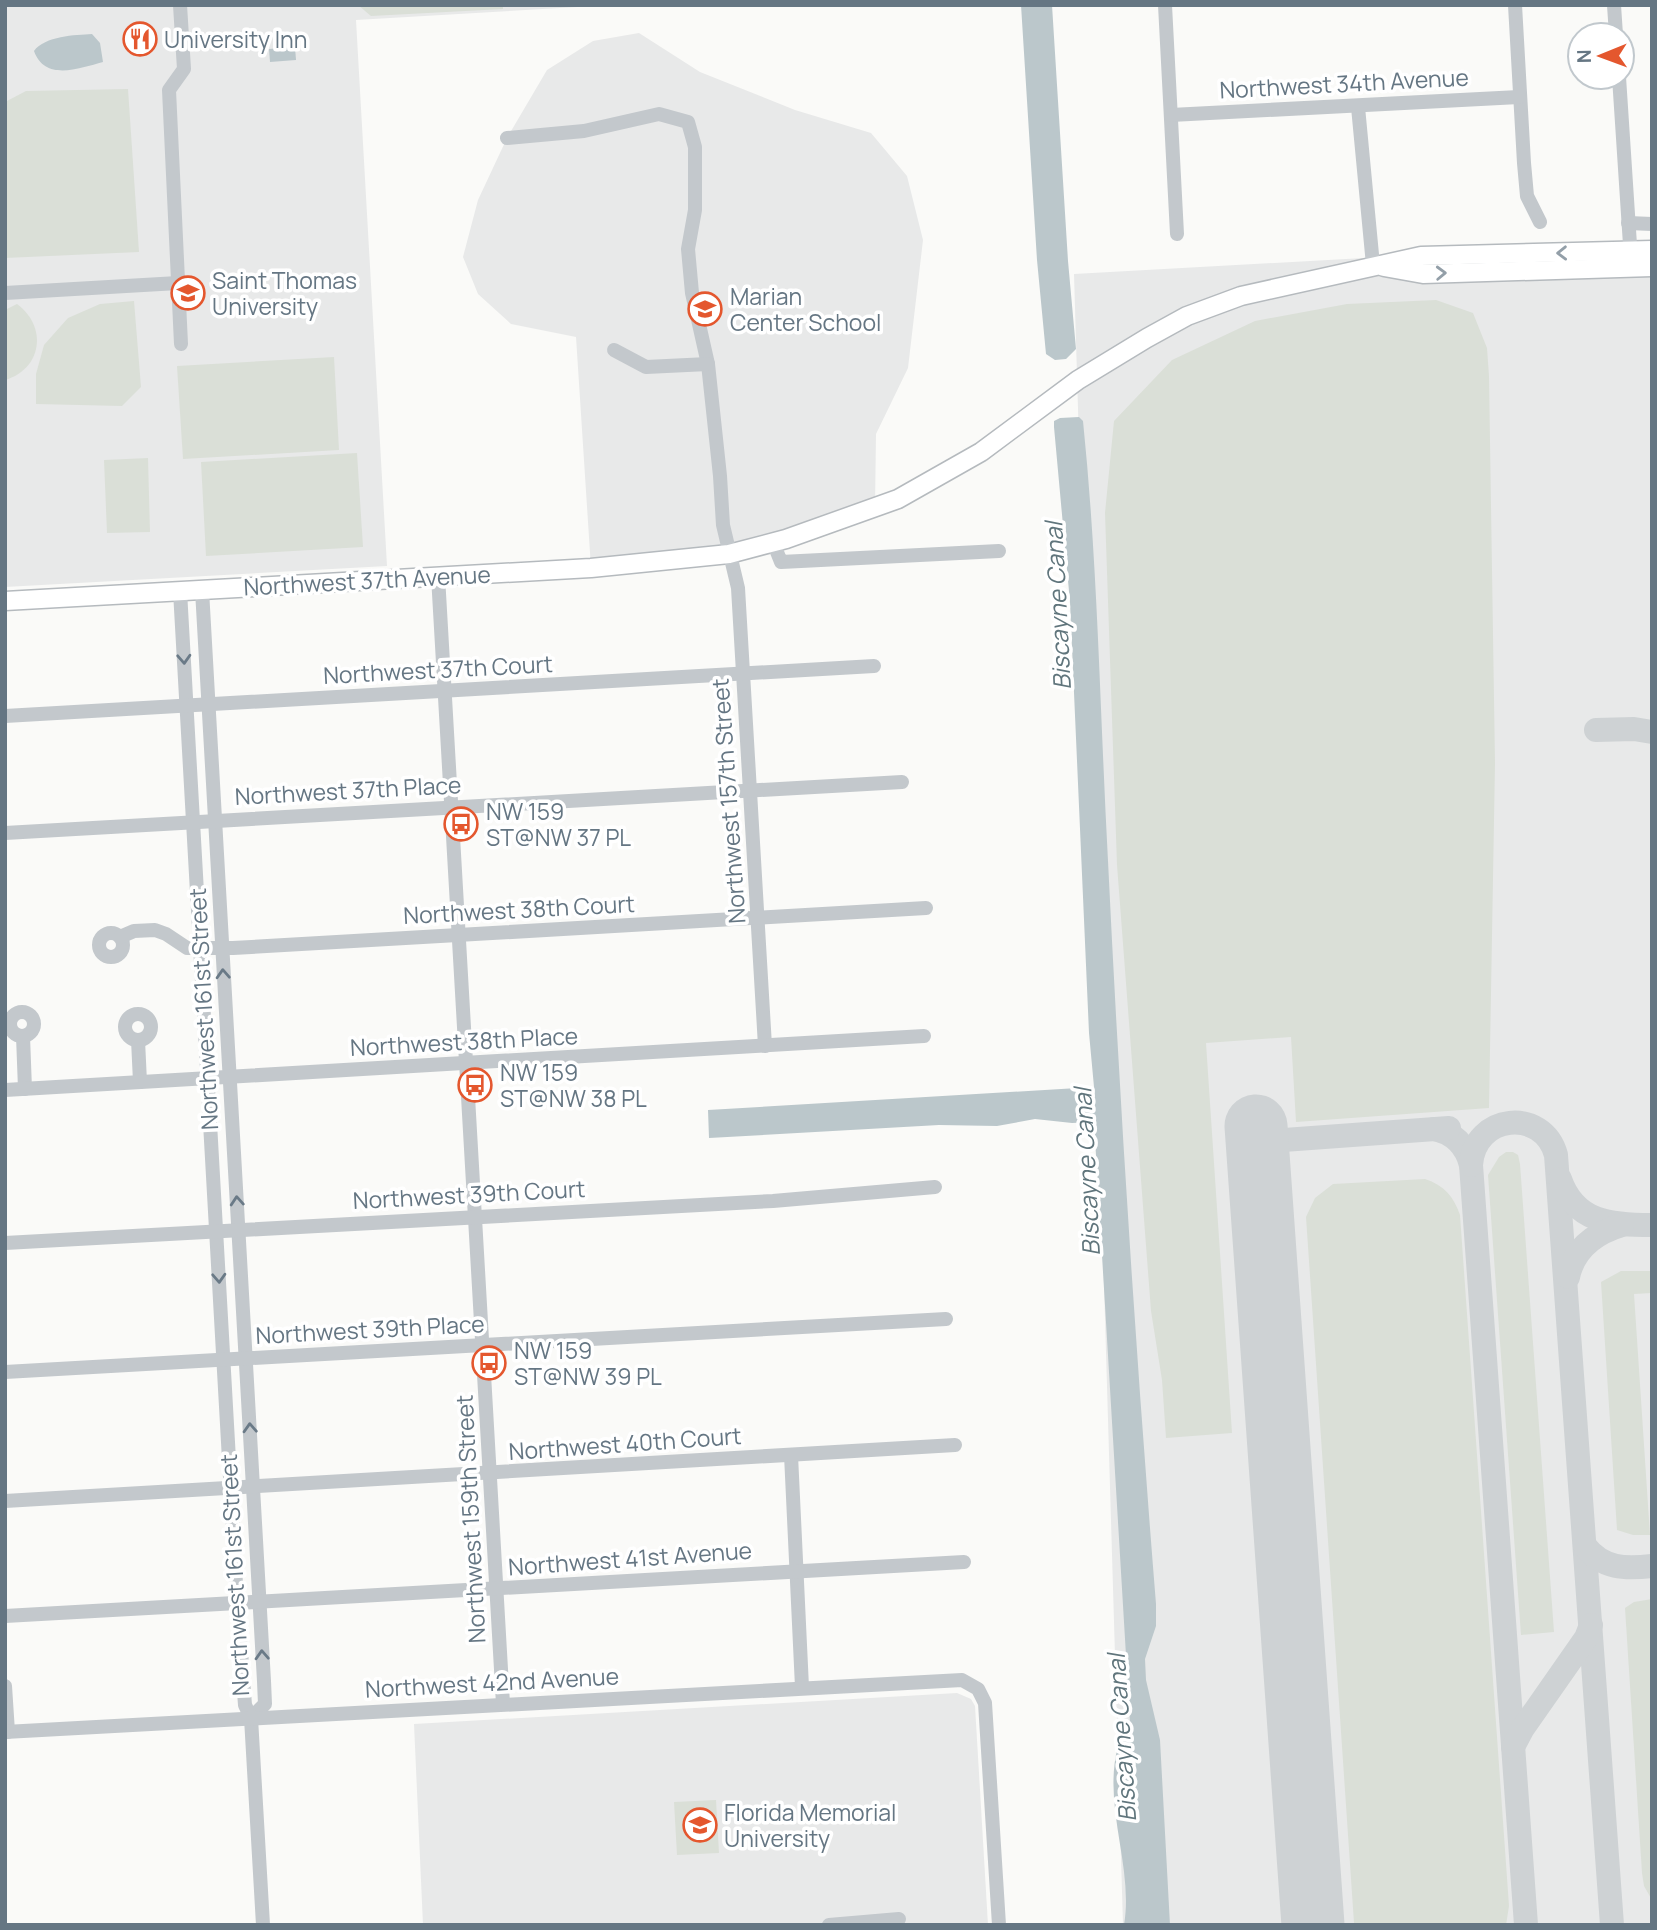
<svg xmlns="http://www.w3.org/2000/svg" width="1657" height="1930" font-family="Manrope,sans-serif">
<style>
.built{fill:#e8e9e9}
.green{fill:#dadfd7}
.water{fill:#bbc7cb}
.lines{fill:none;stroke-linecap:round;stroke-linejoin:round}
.taxiway{stroke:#ced2d4;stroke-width:24}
.runway{stroke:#ced2d4;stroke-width:63}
.major-casing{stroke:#b5babe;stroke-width:21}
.minor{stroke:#c3c8cc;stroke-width:14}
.major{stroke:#fff;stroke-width:18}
.oneway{stroke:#939fa8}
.oneway2{stroke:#6a7a87}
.labels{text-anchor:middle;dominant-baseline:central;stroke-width:7;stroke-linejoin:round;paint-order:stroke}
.poi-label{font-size:23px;fill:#657683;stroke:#fff;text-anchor:start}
.street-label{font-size:23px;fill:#657683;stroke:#fff}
.water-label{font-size:24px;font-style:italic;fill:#60757c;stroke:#fff}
</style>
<rect width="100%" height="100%" fill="#fafaf8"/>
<g class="built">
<path d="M5,5H612L356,20L387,566L5,587Z"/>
<path d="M639,33L700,72L795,110L871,133L907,176L923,240L908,368L876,434L875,507L786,539L591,568L576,337L511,324L478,294L463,257L478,200L507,138L547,70L593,41Z"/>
<path d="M1652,242V1925H1123L1074,274Z"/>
<path d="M957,1693L971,1699L975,1706L988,1925H423L414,1724Z"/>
</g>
<g class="green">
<path d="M358,5H503V9L371,16Z"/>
<path d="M128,89L139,252L5,258V102L26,91Z"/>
<path d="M1436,300L1473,313L1487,348L1489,376L1495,763L1489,1108L1296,1122L1291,1037L1206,1043L1232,1433L1166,1438L1162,1380L1151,1311L1117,865L1105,513L1114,421L1172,360L1255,321L1347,304Z"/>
<path d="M134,301L141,387L122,406L36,404V374L44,345L68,318L100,304Z"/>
<path d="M17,304C48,327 42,369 5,380V310Z"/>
<path d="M334,357L339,450L183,459L177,366Z"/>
<path d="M357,453L363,547L206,556L201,462Z"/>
<path d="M148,458L150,532L107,533L104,460Z"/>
<path d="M1506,1152H1513L1518,1155L1520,1164L1554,1632L1521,1635L1488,1175L1499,1157Z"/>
<path d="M1425,1179C1444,1185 1454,1197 1460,1215L1509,1906L1506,1925H1354V1923L1306,1217L1315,1198L1333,1184Z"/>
<path d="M1621,1271H1652V1293L1634,1294L1650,1535H1633L1617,1530L1601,1282Z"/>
<path d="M1652,1599V1900L1644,1886L1642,1873L1625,1608L1634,1602Z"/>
<path d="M716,1800L719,1853L677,1855L674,1802Z"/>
</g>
<g class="water">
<path d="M1021,5H1052L1068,261L1076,349L1066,359L1055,360L1046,354L1037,260Z"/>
<path d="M92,34L100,43L103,62C80,68 45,82 34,51C45,36 75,35 92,34Z"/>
<path d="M295,47L296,60L270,62L269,49Z"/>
<path d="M1079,417L1083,421C1098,567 1100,714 1108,861C1120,1109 1136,1356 1156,1604V1626L1145,1659L1146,1680L1160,1740L1170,1925H1124C1134,1867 1102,1806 1118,1746C1120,1736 1126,1730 1130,1722L1094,1122L1072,1123L1035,1119L997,1126L939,1125L709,1138L708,1110L1094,1087L1089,1033L1070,602L1054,427V421L1060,418Z"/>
</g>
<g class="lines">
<g class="taxiway">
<path d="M1596,730L1634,729L1652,732"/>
<path d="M1434,1129C1454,1133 1466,1145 1471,1165L1526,1925"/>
<path d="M1257,1142L1449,1128"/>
<path d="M1471,1165C1474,1114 1543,1107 1556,1155L1612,1925"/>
<path d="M1560,1179C1575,1223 1612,1225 1652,1225"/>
<path d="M1568,1277C1574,1248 1595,1233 1622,1225"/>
<path d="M1585,1546C1603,1569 1625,1569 1652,1566"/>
<path d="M1513,1747L1523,1728L1586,1638L1591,1625"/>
<path d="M1313,1924V1925"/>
</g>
<path class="runway" d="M1256,1126L1313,1925"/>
<defs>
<g id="major">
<path d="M1384,267L1423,274L1652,267"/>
<path d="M5,601L591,568L729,554L786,539L898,499L981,452L1078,380L1147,338L1187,316L1241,296L1421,256L1652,250"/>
</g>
</defs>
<use href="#major" class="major-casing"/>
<g class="minor">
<path d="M180,5L184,69L169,90L181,344"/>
<path d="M1165,5L1177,234"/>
<path d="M1515,5L1524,163L1527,196L1540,222"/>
<path d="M1614,5L1616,35"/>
<path d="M1619,77L1631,260"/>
<path d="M1358,107L1373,265"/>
<path d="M1171,115L1519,97"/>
<path d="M507,138L584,131L659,114L688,122L695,147V210L688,249L692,293L708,364L720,476L723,525L738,588L765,1046"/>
<path d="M1628,223L1652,224"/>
<path d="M5,293L178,283"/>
<path d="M614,350L646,367L708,364"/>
<path d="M773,542L781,562L999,551"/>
<path d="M438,576L503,1704"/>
<path d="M202,590L264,1681L265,1704L251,1718"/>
<path d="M180,591L236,1584L245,1705L251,1718L263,1925"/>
<path d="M5,716L874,666"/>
<path d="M5,833L902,782"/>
<circle cx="111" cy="945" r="12"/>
<path d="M120,937L134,931L155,930L166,934L187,948H233L926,908"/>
<circle cx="22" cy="1024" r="12"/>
<circle cx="138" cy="1027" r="13"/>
<path d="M23,1036L25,1089"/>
<path d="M138,1040L140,1082"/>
<path d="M5,1090L924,1036"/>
<path d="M5,1243L773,1201L935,1187"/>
<path d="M5,1372L946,1319"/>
<path d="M791,1455L802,1687"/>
<path d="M5,1501L955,1445"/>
<path d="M5,1616L964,1562"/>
<path d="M5,1686L8,1732"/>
<path d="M5,1732L962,1680L978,1689L985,1703L999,1925"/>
<path d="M829,1925L899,1919"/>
</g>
<use href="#major" class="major"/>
</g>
<defs><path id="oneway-chevron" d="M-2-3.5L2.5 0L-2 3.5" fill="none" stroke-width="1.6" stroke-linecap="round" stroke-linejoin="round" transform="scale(1.75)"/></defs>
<g class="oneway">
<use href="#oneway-chevron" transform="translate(1562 253) rotate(179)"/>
<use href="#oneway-chevron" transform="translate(1441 273) rotate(-2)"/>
</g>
<g class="oneway2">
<use href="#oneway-chevron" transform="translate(184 659) rotate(87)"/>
<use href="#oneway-chevron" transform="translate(223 974) rotate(-93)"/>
<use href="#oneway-chevron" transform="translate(237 1201) rotate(-94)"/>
<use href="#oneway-chevron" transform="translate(219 1278) rotate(87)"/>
<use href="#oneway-chevron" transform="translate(250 1428) rotate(-93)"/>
<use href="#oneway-chevron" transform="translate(262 1655) rotate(-93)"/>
</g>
<defs>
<symbol id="restaurant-ring" viewBox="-11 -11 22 22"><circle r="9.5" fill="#fff" stroke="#e4572e" stroke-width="1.5"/><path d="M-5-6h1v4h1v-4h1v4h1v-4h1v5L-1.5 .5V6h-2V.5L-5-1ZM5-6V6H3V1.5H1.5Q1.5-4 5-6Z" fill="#e4572e"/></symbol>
<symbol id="university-ring" viewBox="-11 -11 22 22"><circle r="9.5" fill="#fff" stroke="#e4572e" stroke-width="1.5"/><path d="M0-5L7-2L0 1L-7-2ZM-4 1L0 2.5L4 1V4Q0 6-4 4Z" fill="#e4572e"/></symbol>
<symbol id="school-ring" viewBox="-11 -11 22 22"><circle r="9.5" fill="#fff" stroke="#e4572e" stroke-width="1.5"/><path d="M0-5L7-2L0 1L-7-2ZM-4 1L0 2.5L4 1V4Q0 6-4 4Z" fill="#e4572e"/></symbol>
<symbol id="bus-ring" viewBox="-11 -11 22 22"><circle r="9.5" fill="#fff" stroke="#e4572e" stroke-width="1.5"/><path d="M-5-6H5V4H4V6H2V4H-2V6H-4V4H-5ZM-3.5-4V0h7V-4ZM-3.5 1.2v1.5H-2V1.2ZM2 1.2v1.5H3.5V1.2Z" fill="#e4572e"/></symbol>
</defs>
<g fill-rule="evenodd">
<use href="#restaurant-ring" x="121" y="20" width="38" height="38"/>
<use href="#university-ring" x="169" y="274" width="38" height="38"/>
<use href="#school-ring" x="686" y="290" width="38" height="38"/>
<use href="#bus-ring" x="442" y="805" width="38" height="38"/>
<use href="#bus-ring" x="456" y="1066" width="38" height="38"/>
<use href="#bus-ring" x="470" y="1344" width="38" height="38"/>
<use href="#university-ring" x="681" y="1806" width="38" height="38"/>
</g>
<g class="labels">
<g class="poi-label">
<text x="164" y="39">University Inn</text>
<text x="212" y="280">Saint Thomas<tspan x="212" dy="26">University</tspan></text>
<text x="730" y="296">Marian<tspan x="730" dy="26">Center School</tspan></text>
<text x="486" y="811">NW 159<tspan x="486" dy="26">ST@NW 37 PL</tspan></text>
<text x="500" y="1072">NW 159<tspan x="500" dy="26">ST@NW 38 PL</tspan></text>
<text x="514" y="1350">NW 159<tspan x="514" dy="26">ST@NW 39 PL</tspan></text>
<text x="724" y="1812">Florida Memorial<tspan x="724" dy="26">University</tspan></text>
</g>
<g class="street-label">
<text transform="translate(1344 83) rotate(-3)">Northwest 34th Avenue</text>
<text transform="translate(367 580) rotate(-3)">Northwest 37th Avenue</text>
<text transform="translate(438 669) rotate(-3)">Northwest 37th Court</text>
<text transform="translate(348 790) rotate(-3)">Northwest 37th Place</text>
<text transform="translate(728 801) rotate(-94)">Northwest 157th Street</text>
<text transform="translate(519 909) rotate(-3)">Northwest 38th Court</text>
<text transform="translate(203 1009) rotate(-93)">Northwest 161st Street</text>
<text transform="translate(464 1041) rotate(-3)">Northwest 38th Place</text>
<text transform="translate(469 1194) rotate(-3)">Northwest 39th Court</text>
<text transform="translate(370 1329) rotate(-3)">Northwest 39th Place</text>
<text transform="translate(625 1443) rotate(-4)">Northwest 40th Court</text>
<text transform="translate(470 1519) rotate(-93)">Northwest 159th Street</text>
<text transform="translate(630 1558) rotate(-4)">Northwest 41st Avenue</text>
<text transform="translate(234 1575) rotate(-93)">Northwest 161st Street</text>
<text transform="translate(492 1682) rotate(-3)">Northwest 42nd Avenue</text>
</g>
<g class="water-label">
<text transform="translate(1057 606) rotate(-93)">Biscayne Canal</text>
<text transform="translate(1086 1172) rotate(-93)">Biscayne Canal</text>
<text transform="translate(1121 1738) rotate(-94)">Biscayne Canal</text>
</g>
</g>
<rect width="1657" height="1930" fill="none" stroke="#657683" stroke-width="14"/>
<g transform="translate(1601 56) rotate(269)"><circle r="33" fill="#ffffff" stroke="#c1c8cd" stroke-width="2"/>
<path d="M0-5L12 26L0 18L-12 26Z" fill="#e4572e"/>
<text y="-10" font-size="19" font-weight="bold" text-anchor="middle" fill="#657683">N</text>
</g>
</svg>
